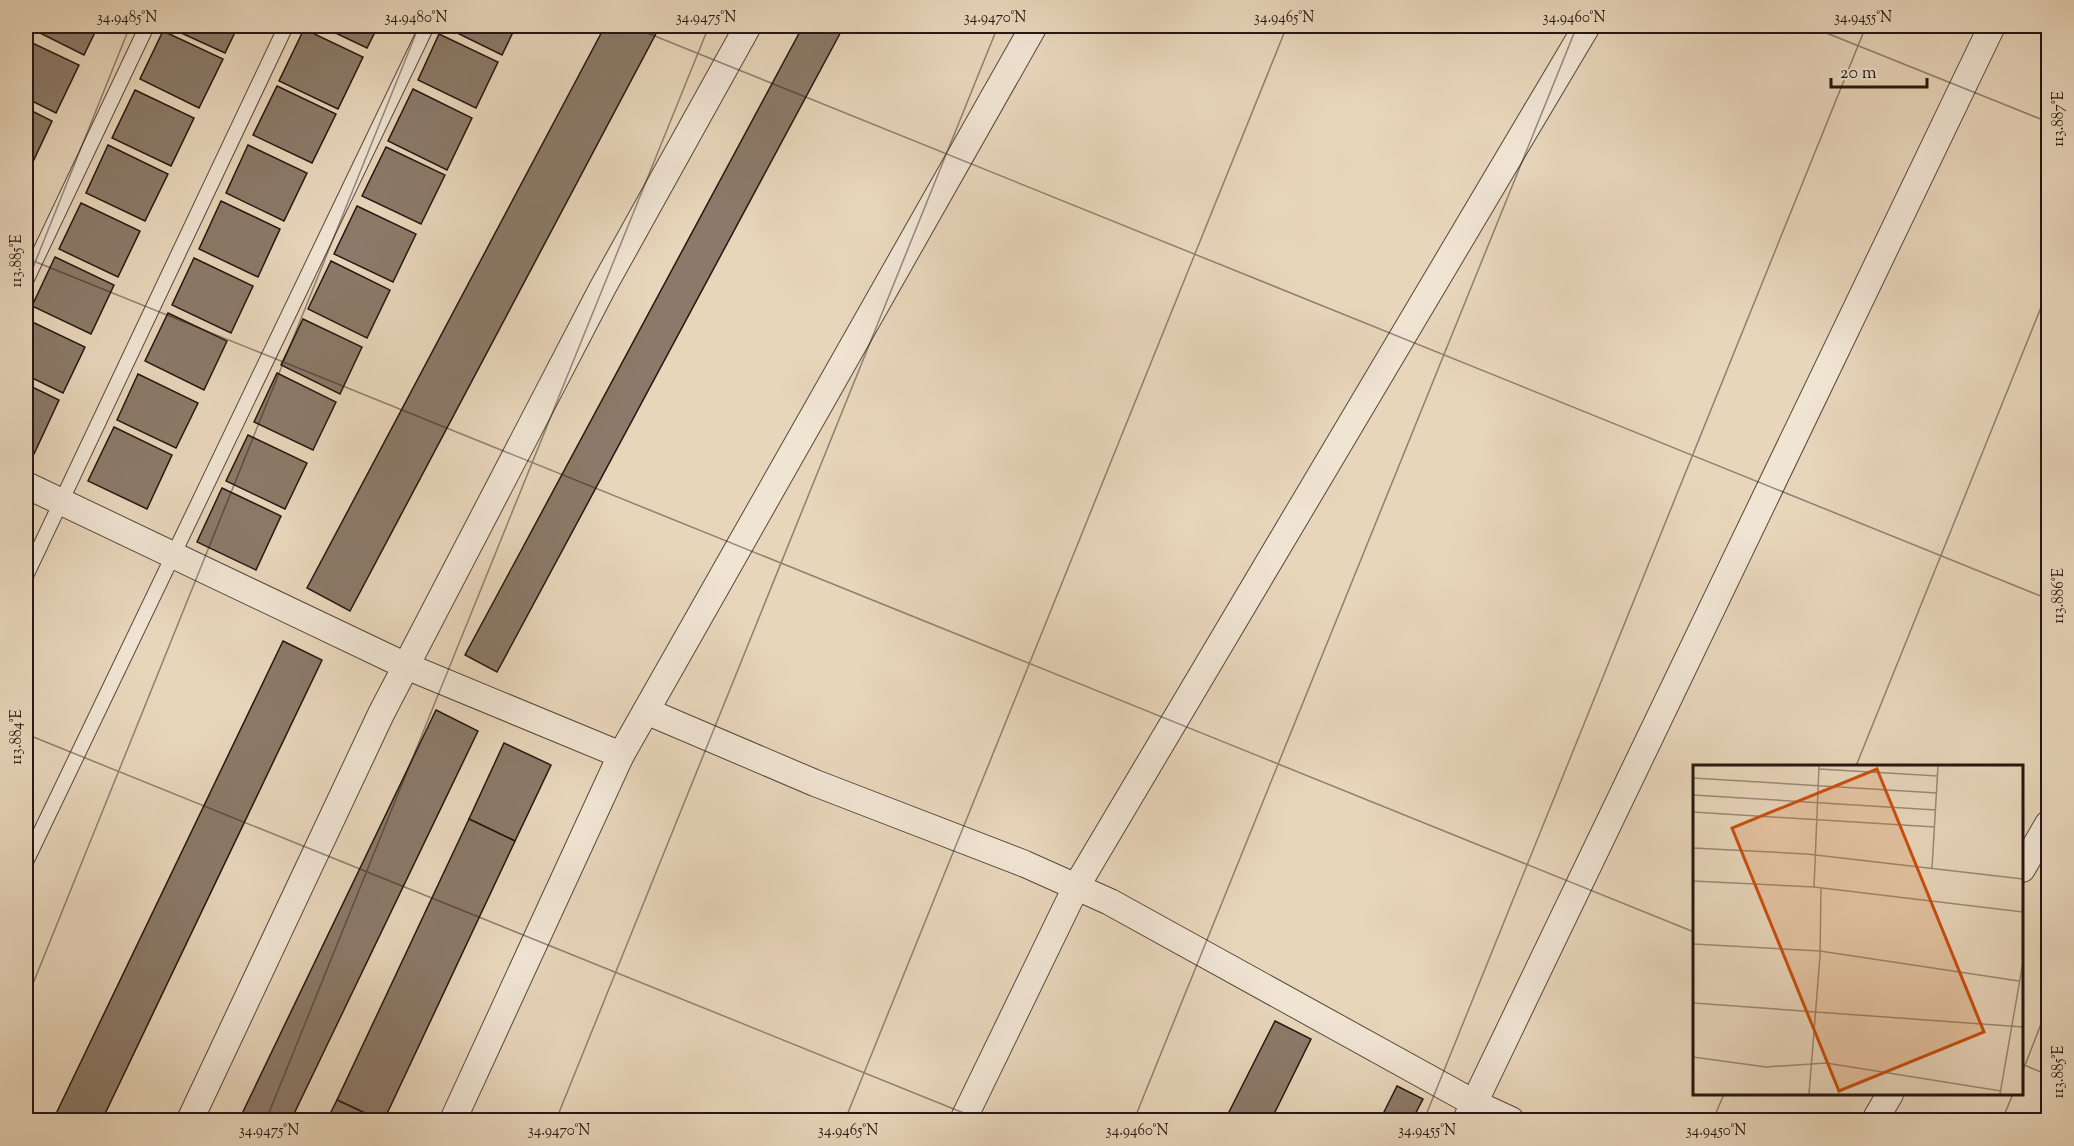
<svg xmlns="http://www.w3.org/2000/svg" width="2074" height="1146" font-family="'Sorts Mill Goudy',serif">
<style>
.building{fill:#8b7a69;stroke:#261711;stroke-width:1.5}
.lines{fill:none;stroke-linecap:round;stroke-linejoin:round}
.lane-casing{stroke:#56473c;stroke-width:16}
.street-casing{stroke:#56473c;stroke-width:28}
.lane{stroke:#f0e4d3;stroke-width:14}
.street{stroke:#f0e4d3;stroke-width:26}
.ticks{fill:none;stroke:#261711;stroke-width:1.5;stroke-opacity:0.45}
.inset-road{fill:none;stroke:#9a8a77;stroke-width:1.5}
.view{fill:#cb4f0d;fill-opacity:0.15;stroke:#cb4f0d;stroke-width:3}
.inset-edge{fill:none;stroke:#261711;stroke-width:3}
.neatline{fill:none;stroke:#261711;stroke-width:2}
.ticks-label{font-size:15px;text-anchor:middle;fill:#261711}
</style>
<rect width="100%" height="100%" fill="#e8d6bb"/>
<filter id="stains"><feTurbulence type="fractalNoise" baseFrequency=".00333" numOctaves="4"/><feColorMatrix values="0 0 0 0 .2 0 0 0 0 .09 0 0 0 0 .02 0 0 0 .5 -.17"/></filter>
<radialGradient id="worn" r=".72"><stop offset=".6" stop-color="#630" stop-opacity="0"/><stop offset="1" stop-color="#630" stop-opacity=".3"/></radialGradient>
<g class="building">
<path d="M26,26H98L84,55Z"/>
<path d="M166,26H238L225,53Z"/>
<path d="M321,26H378L367,48Z"/>
<path d="M443,26H516L502,55Z"/>
<path d="M605,26H660L350,611L307,588Z"/>
<path d="M803,26H844L497,672L465,655Z"/>
<path d="M304,29L363,57L338,109L279,81Z"/>
<path d="M163,31L223,59L199,108L140,79Z"/>
<path d="M439,34L498,62L476,108L418,80Z"/>
<path d="M26,40L79,65L56,113L26,98Z"/>
<path d="M277,86L336,114L312,163L253,135Z"/>
<path d="M413,89L472,118L447,170L388,141Z"/>
<path d="M135,90L194,118L171,166L112,138Z"/>
<path d="M26,108L52,121L30,168L26,167Z"/>
<path d="M108,145L168,174L145,221L86,193Z"/>
<path d="M248,145L307,173L284,221L226,193Z"/>
<path d="M386,147L445,175L421,224L362,196Z"/>
<path d="M221,201L280,229L258,277L199,249Z"/>
<path d="M81,203L140,231L118,277L59,249Z"/>
<path d="M357,206L416,234L393,282L334,254Z"/>
<path d="M55,257L114,285L91,334L32,306Z"/>
<path d="M194,258L253,286L231,333L172,305Z"/>
<path d="M331,261L390,290L367,338L308,309Z"/>
<path d="M168,313L227,341L204,390L145,361Z"/>
<path d="M26,319L85,347L63,393L26,375Z"/>
<path d="M303,319L362,347L340,394L281,365Z"/>
<path d="M277,373L336,402L313,450L254,422Z"/>
<path d="M138,374L198,403L176,448L117,420Z"/>
<path d="M26,384L59,400L34,454L26,450Z"/>
<path d="M114,427L172,455L147,509L88,481Z"/>
<path d="M248,435L307,463L285,509L226,481Z"/>
<path d="M222,488L281,516L256,570L197,542Z"/>
<path d="M283,641L322,660L102,1120H53Z"/>
<path d="M436,710L478,731L291,1120H239Z"/>
<path d="M504,743L551,765L515,841L469,819Z"/>
<path d="M469,819L515,841L384,1120H380L337,1100Z"/>
<path d="M1275,1021L1311,1039L1271,1120H1225Z"/>
<path d="M1397,1086L1423,1099L1412,1120H1380Z"/>
<path d="M337,1100L380,1120H327Z"/>
</g>
<g class="lines">
<defs>
<g id="lane">
<path d="M26,281L147,26"/>
<path d="M26,576L286,26"/>
<path d="M26,862L427,26"/>
</g>
<g id="street">
<path d="M26,485L406,666L621,755"/>
<path d="M646,711L815,783L1025,864L1110,902L1474,1103L1511,1120"/>
<path d="M2022,869L2048,824"/>
<path d="M190,1120L381,714L603,287L748,26"/>
<path d="M453,1120L621,755L1034,26"/>
<path d="M963,1120L1076,887L1587,26"/>
<path d="M1466,1120L1992,26"/>
<path d="M1875,1120L1890,1094"/>
</g>
</defs>
<use href="#lane" class="lane-casing"/>
<use href="#street" class="street-casing"/>
<use href="#lane" class="lane"/>
<use href="#street" class="street"/>
</g>
<path class="ticks" d="M630,26L2048,599M1809,26L2048,122M26,258L1694,932M26,285L130,26M26,734L981,1120M1856,766L2048,290M26,1001L419,26M2022,1064L2048,1075M2022,1073L2048,1006M266,1120L709,26M556,1120L998,26M845,1120L1287,26M1134,1120L1577,26M1424,1120L1866,26M1713,1120L1724,1094M2002,1120L2013,1094"/>
<g transform="translate(1693 765)">
<rect width="330" height="330" fill="#e8d6bb"/>
<path class="inset-road" d="M126,4L245,11M0,13L244,28M0,30L243,45M0,47L242,62M0,83L114,89L330,114M239,103L245,1M0,116L121,122L330,147M121,122L126,1M0,179L127,186L326,216M0,238L330,262M0,292L73,302L133,298L308,326M116,329L127,191L128,123M307,329L330,197"/>
<path class="view" d="M184,4L291,267L146,326L39,63Z"/>
<rect width="330" height="330" class="inset-edge"/>
</g>
<rect width="2074" height="1146" fill="none" stroke="#e8d6bb" stroke-width="66"/>
<path d="M1831 78v9h96v-9" fill="none" stroke="#261711" stroke-width="3"/>
<text x="1840" y="78" font-size="18" fill="#261711" stroke="#f0e4d3" stroke-width="4.5" paint-order="stroke">20 m</text>
<rect x="33" y="33" width="2008" height="1080" class="neatline"/>
<g class="ticks-label">
<text x="127" y="22">34.9485°N</text>
<text x="416" y="22">34.9480°N</text>
<text x="706" y="22">34.9475°N</text>
<text x="995" y="22">34.9470°N</text>
<text x="1284" y="22">34.9465°N</text>
<text x="1574" y="22">34.9460°N</text>
<text x="1863" y="22">34.9455°N</text>
<text transform="translate(2058 119) rotate(-90)" y="5">113.887°E</text>
<text transform="translate(16 261) rotate(-90)" y="5">113.885°E</text>
<text transform="translate(2058 596) rotate(-90)" y="5">113.886°E</text>
<text transform="translate(16 737) rotate(-90)" y="5">113.884°E</text>
<text transform="translate(2058 1072) rotate(-90)" y="5">113.885°E</text>
<text x="269" y="1135">34.9475°N</text>
<text x="559" y="1135">34.9470°N</text>
<text x="848" y="1135">34.9465°N</text>
<text x="1137" y="1135">34.9460°N</text>
<text x="1427" y="1135">34.9455°N</text>
<text x="1716" y="1135">34.9450°N</text>
</g>
<rect width="100%" height="100%" filter="url(#stains)"/>
<rect width="100%" height="100%" fill="url(#worn)"/>
</svg>
